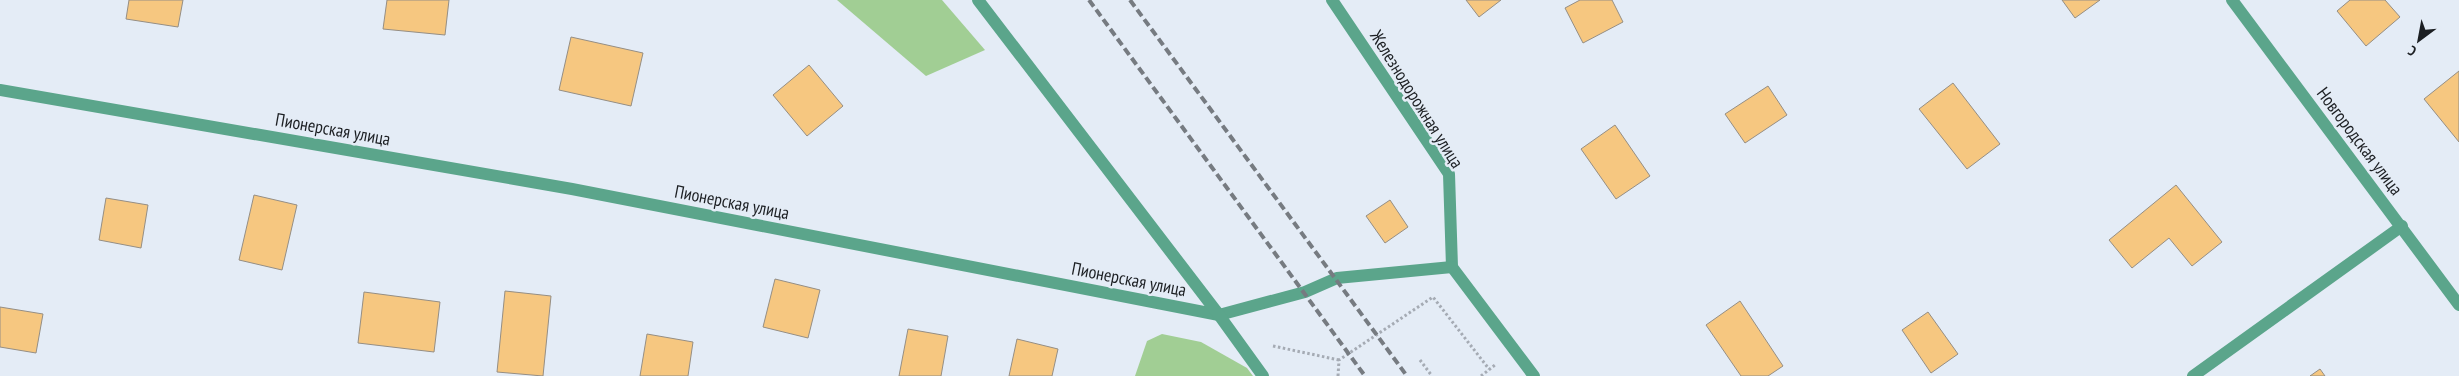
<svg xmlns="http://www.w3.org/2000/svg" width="2459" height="376" font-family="'PT Sans Narrow',sans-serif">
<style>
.green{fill:#a1ce94}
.building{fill:#f6c780;stroke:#958e84}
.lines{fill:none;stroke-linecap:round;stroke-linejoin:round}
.path{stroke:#a5abb4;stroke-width:3;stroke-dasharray:2.5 2.5;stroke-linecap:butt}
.service{stroke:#5ba58b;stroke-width:12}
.minor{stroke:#5ba58b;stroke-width:12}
.tertiary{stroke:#5ba58b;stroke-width:12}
.rail{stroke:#767b81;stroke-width:4;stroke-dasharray:8 4;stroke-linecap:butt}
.labels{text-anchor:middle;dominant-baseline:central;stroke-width:5;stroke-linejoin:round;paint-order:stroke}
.street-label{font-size:18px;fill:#1c1f23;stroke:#e4ecf6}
</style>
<rect width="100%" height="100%" fill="#e4ecf6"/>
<g class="green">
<path d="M837,0H942L985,50L926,76Z"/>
<path d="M1162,334L1201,342L1247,368L1253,376H1135L1147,341Z"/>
</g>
<g class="building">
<path d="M129,0H183L178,27L126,19Z"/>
<path d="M387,0H449L445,35L383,29Z"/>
<path d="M1466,0H1501L1479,17Z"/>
<path d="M1580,0H1612L1623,22L1583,43L1565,8Z"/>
<path d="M2062,0H2100L2075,18Z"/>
<path d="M2350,0H2385L2400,17L2366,46L2337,11Z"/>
<path d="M571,37L643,53L631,106L559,90Z"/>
<path d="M809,65L843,106L807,136L773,95Z"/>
<path d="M2459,71V142L2424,99Z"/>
<path d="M1953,83L2000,144L1967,169L1919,109Z"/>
<path d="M1768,86L1787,115L1745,143L1725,114Z"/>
<path d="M1615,125L1650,176L1616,199L1581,149Z"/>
<path d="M2176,185L2222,242L2192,266L2169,238L2132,268L2109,240Z"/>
<path d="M254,195L297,205L282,270L239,260Z"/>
<path d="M106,198L148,205L141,248L99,240Z"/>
<path d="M1390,200L1408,227L1385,243L1366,216Z"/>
<path d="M775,279L820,290L808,338L763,327Z"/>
<path d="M505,291L551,296L543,376L497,372Z"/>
<path d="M364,292L440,302L434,352L358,343Z"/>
<path d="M1740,301L1783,366L1768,376H1741L1706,325Z"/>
<path d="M0,307L43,314L36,353L0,347Z"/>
<path d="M1928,312L1958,354L1931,373L1902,330Z"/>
<path d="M908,329L948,336L941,376H899Z"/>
<path d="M647,334L693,342L688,376H640Z"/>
<path d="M1017,339L1058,349L1052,376H1009Z"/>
<path d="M2320,369L2325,376H2310Z"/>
</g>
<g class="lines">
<g class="path">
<path d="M1273,346L1339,360"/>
<path d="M1420,360L1432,376"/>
<path d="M1338,376L1339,360L1433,297L1489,369"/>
<path d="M1481,376L1495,365"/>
</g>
<path class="service" d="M2193,376L2402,226"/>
<g class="minor">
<path d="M1332,0L1449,174L1452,267L1534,376"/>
<path d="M2232,0L2459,305"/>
<path d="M0,90L572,189L1219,315L1305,292L1337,278L1452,267"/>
</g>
<path class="tertiary" d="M978,0L1219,315L1263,376"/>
<g class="rail">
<path d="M1089,0L1365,376"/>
<path d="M1130,0L1407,376"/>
</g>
</g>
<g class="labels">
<g class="street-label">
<text transform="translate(1417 99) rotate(58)">Железнодорожная улица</text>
<text transform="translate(333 129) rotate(10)">Пионерская улица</text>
<text transform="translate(2360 141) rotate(53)">Новгородская улица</text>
<text transform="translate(732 202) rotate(11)">Пионерская улица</text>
<text transform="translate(1129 279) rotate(11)">Пионерская улица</text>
</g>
</g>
<g transform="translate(2419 40) rotate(212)" stroke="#e4ecf6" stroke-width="4" paint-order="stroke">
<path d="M0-4L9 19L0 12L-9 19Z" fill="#1c1f23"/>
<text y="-8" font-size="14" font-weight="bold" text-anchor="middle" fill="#1c1f23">С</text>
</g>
</svg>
